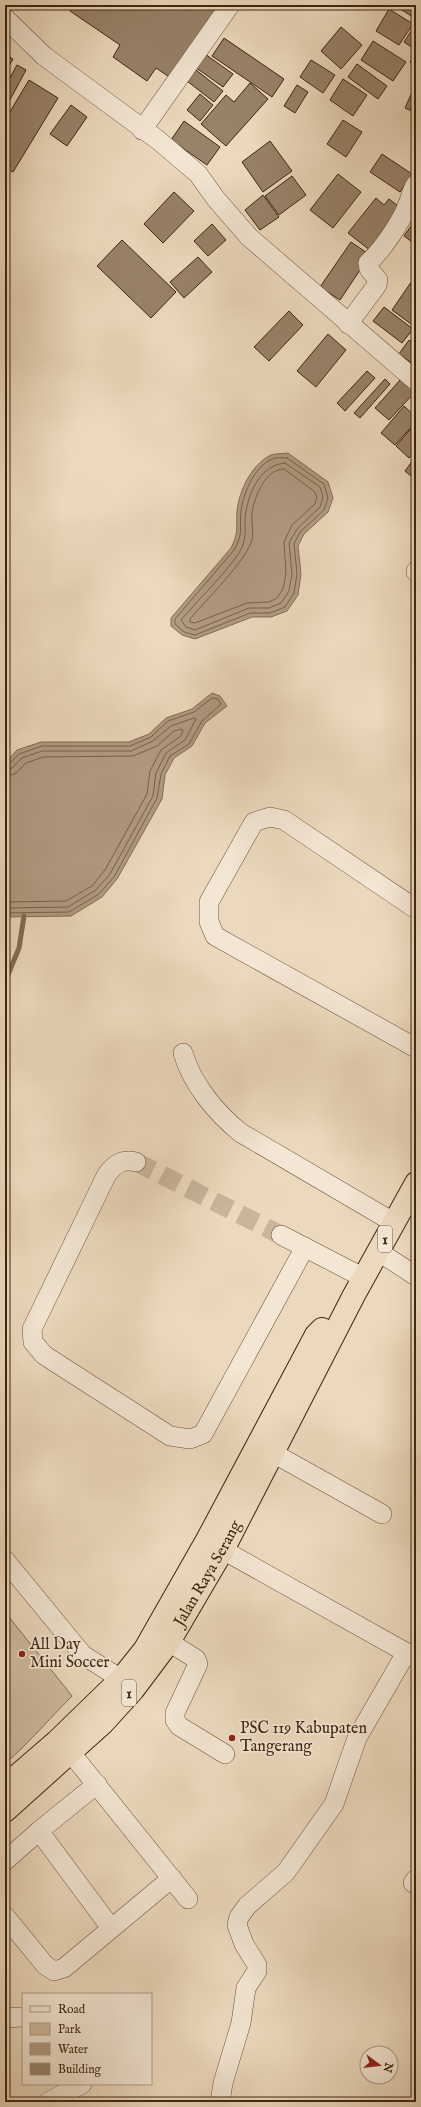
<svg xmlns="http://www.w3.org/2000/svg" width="421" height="2107" font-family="'IM FELL English',serif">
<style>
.green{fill:#cebaa0;stroke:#866f58}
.water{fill:#b19b83;stroke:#836b55}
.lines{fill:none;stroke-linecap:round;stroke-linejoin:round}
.shore{stroke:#78604a;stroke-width:1}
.stream{stroke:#836b55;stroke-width:5}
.building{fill:#98826a;stroke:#3e2411}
.minor-tunnel{stroke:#c9b59b;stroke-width:19;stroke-dasharray:19 10;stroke-linecap:butt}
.minor-casing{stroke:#6a513c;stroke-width:20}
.highway-casing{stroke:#3e2411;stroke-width:24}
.minor{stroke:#f3e6d4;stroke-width:19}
.highway{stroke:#ecd9bd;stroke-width:22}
.poi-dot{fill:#8f2418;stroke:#f3e6d4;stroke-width:1.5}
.labels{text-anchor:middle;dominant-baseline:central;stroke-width:3.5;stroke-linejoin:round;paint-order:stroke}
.shield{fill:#f3e6d4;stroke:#745e4c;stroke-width:1}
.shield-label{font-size:15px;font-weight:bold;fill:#3e2411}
.street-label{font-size:16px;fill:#3e2411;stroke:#f3e6d4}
.poi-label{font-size:16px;fill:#3e2411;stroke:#f3e6d4;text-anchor:start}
</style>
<rect width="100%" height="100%" fill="#ecd9bd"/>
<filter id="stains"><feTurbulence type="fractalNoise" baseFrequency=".005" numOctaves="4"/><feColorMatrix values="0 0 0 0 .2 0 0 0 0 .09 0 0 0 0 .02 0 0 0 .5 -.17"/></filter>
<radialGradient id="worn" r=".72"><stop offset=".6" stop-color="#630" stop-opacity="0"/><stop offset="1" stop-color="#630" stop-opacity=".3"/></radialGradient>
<path class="green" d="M5,1612L72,1696C49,1719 29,1743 5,1764Z"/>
<g class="water">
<path d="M288,453L328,482L333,498L328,512L304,534L298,546L301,574L298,595L287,611L271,617H252L195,639L182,635L171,626V618L231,548C239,532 236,528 237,511C239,491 251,466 269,456C274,453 282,454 288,453Z"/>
<path d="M212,693L220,696L227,706L205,723L192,746L174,758L165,775L162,799L117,879L102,897L71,916L5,917V763L17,750L41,742H129L149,734L166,718L192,709Z"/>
<path d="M5,1225L8,1239L5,1267Z"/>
</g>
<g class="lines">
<g class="shore">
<path d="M287,458L324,484L328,498L324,510L300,532L294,544L297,574L294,593L285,607L270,613H250L195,635L184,632L175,624V619L234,550C244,533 239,529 241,511C243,494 254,467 272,459C276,457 283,458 287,458Z"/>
<path d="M285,463L320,487L323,497L320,507L297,529L289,543L292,574L289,591L281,603L269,608H249L195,630L186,627L181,620C198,600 225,574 239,553C249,537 243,528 246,511C250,490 261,465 285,463Z"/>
<path d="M284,469L314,491L317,497L315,504L292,525L284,542L286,574L283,589L277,598L269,602L247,603L195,623L190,622V619C206,600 245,562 252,540C254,531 251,521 252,512C255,496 265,469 284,469Z"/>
<path d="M5,765L9,764L19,754L42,746H130L151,737L168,721L194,712L212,698L218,699L221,704L202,721L189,744L170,756L161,774L157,798L114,877L99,894L69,912L5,913"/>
<path d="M5,770L12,768L22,758L42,751H131L153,741L171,726L194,718L196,719L185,740L166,753L156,773L153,796L110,874L96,890L68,907L5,908"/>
<path d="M5,776L15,774L26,763L43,757L133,756L157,746L174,731L181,729L183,730L181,736L161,750L150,771L147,794L105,870L92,886L66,901L5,902"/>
</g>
<path class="stream" d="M5,982L19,948L24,916"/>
</g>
<g class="building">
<path d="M74,5H223L174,80L156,68L147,81L113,57L120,45L70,11Z"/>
<path d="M346,5H357L353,10Z"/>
<path d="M394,5H416V19Z"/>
<path d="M389,9L413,24L399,45L376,31Z"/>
<path d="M415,25L416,44L413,48L404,42Z"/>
<path d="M341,27L362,45L341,69L321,51Z"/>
<path d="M224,38L284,79L272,97L212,56Z"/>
<path d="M373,41L406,62L393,81L361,60Z"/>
<path d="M416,53V66L410,62Z"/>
<path d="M5,54L13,59L5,73Z"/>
<path d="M205,54L233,74L223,87L195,67Z"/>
<path d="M311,60L335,75L323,93L300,77Z"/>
<path d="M357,64L387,86L378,99L348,77Z"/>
<path d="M17,65L26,70L5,109V87Z"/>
<path d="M196,70L223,91L214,102L187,81Z"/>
<path d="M343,79L367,95L353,116L330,100Z"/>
<path d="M29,80L58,98L13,172L5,168V120Z"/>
<path d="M250,83L268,99L226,146L201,124L226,95L234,102Z"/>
<path d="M416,83V113L405,108Z"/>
<path d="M297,85L308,92L295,113L284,106Z"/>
<path d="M200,94L213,105L200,121L187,110Z"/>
<path d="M71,105L87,117L67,146L50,134Z"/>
<path d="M343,120L362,132L346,157L327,144Z"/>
<path d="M184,121L220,147L207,165L171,140Z"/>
<path d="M270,141L292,171L263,192L242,162Z"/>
<path d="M382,154L412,174L400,192L370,172Z"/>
<path d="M338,174L361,192L333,228L310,210Z"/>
<path d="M292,176L306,195L279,215L265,196Z"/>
<path d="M174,192L194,211L163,243L144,224Z"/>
<path d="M263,195L279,217L260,230L245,210Z"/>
<path d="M376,198L384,205L389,199L403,210L371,251L348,233Z"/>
<path d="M416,219V245L404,236Z"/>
<path d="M212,224L226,240L208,256L194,241Z"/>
<path d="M122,240L176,292L151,318L97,266Z"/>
<path d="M351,242L370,255L340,300L320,287Z"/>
<path d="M198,257L212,272L184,298L170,282Z"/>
<path d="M416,275V317L411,324L392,310Z"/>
<path d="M384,307L413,329L402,343L373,321Z"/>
<path d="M289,311L303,325L269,361L254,347Z"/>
<path d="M328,334L346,350L316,387L297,371Z"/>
<path d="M409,340L416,346V366L399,354Z"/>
<path d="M367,371L375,378L345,411L337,403Z"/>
<path d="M385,379L390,384L360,418L354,413Z"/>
<path d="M401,379L415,392L389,420L375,408Z"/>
<path d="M404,406L416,417V422L395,445L381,433Z"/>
<path d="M416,423V450L409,458L396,446Z"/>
<path d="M416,456V480L405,471Z"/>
</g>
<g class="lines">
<path class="minor-tunnel" d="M136,1162L281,1235"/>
<defs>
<g id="minor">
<path d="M5,18L44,56L158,140L198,174L216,199L249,237L416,381"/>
<path d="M142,130L230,5"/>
<path d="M348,324L377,285L378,280L369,269L368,263C382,250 401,223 408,204C411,197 411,191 416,184"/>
<path d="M416,572V571"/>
<path d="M416,909L284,820L270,817L254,822L209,902V922L215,936L416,1048"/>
<path d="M183,1053C192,1084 216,1113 241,1133L393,1222"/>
<path d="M136,1162C122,1159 116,1163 107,1174L32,1329L33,1342L44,1355L170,1436L190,1439L203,1434L305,1247"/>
<path d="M281,1235L364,1278"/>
<path d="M379,1252L416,1276"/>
<path d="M273,1453L382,1514"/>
<path d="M223,1550L416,1658"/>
<path d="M5,1560L83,1655L121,1679L132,1689"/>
<path d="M169,1642L196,1659L198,1664L175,1713V1720L179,1726L225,1754"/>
<path d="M71,1753L188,1899"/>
<path d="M97,1784L39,1831L111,1928"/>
<path d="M5,1861L39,1831"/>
<path d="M413,1883L416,1879"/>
<path d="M5,1916L45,1965L54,1971L64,1968L172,1878"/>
<path d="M5,2018L22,2017"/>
<path d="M48,2102L82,2084"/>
<path d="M220,2102L223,2083L241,2023L246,1988L257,1971V1965L244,1944L237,1925L239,1917L247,1906L286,1872L334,1804L357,1738L406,1653"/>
</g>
<g id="highway">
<path d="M5,1786L57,1741L121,1679L145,1649L207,1540L316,1335L322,1329"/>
<path id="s1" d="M5,1811L103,1723L133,1690L169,1642L223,1550L354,1295L416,1183"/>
</g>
</defs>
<use href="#minor" class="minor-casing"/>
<use href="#highway" class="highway-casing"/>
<use href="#minor" class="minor"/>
<use href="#highway" class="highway"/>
</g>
<g class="poi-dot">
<circle cx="22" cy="1654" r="4"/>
<circle cx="232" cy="1738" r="4"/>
</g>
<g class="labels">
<g class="shield">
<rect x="378" y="1226" width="14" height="26" rx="3"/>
<rect x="122" y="1680" width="14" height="26" rx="3"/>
</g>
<g class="shield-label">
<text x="385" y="1239">1</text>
<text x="129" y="1693">1</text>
</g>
<g class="street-label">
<text stroke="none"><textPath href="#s1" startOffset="315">Jalan Raya Serang</textPath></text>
</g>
<g class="poi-label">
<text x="30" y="1645">All Day<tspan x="30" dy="18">Mini Soccer</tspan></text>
<text x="240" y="1729">PSC 119 Kabupaten<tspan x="240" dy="18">Tangerang</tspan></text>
</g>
</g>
<rect width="421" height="2107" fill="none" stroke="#ecd9bd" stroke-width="20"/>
<rect x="6" y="6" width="409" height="2095" fill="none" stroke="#3e2411" stroke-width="2"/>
<rect x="10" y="10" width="401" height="2087" fill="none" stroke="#3e2411"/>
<rect x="22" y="1993" width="130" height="92" fill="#f3e6d4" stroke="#ab9886"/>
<rect x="30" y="2006" width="20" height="6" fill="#f3e6d4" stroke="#ab9886"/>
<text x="58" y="2013" font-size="12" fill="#3e2411">Road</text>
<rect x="30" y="2023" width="20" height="12" fill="#cebaa0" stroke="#ab9886"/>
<text x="58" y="2033" font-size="12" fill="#3e2411">Park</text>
<rect x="30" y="2043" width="20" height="12" fill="#b19b83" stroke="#ab9886"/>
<text x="58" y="2053" font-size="12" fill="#3e2411">Water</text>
<rect x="30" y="2063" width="20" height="12" fill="#98826a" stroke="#ab9886"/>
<text x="58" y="2073" font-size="12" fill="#3e2411">Building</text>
<g transform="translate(379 2065) rotate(105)"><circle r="19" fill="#f3e6d4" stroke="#ab9886"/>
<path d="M0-3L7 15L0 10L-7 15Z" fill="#8f2418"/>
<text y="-6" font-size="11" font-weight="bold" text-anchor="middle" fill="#3e2411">N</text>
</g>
<rect width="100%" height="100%" filter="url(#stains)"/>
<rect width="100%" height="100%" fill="url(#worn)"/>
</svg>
